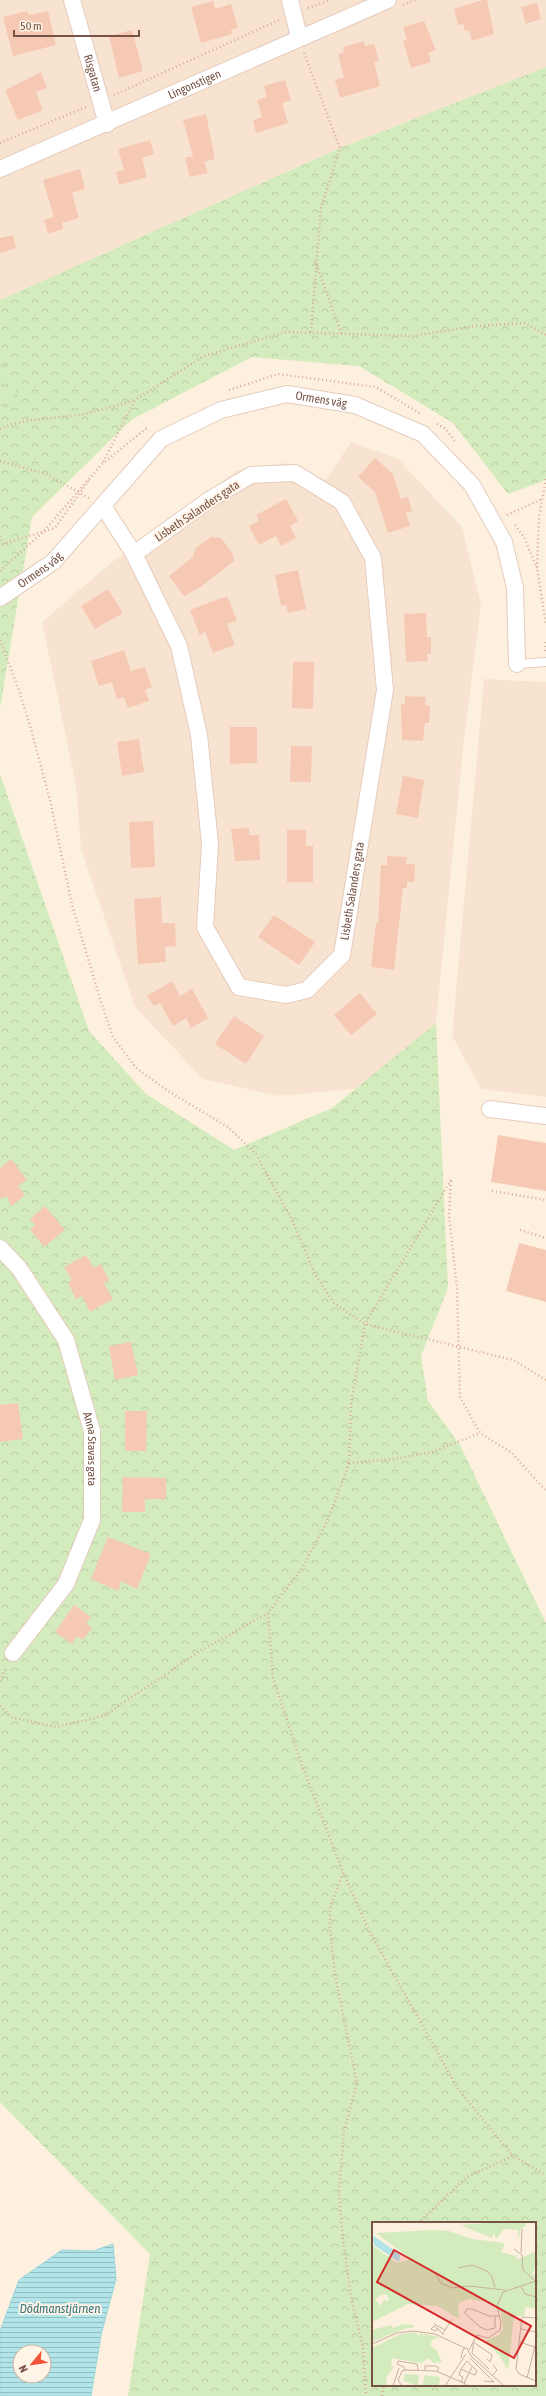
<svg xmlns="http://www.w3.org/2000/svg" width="546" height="2396" font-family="'Asap Condensed',sans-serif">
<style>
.residential{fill:#f8e3d0}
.forest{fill:url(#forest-crowns);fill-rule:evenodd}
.park{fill:url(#park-tufts)}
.water{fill:url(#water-rules);stroke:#98d6db;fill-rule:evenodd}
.building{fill:#f6c9b5}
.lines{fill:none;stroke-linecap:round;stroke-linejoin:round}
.service-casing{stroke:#e5ccbe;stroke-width:10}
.minor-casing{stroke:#e5ccbe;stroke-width:18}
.path{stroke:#daac98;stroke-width:2.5;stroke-dasharray:1 3;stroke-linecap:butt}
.service{stroke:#fff;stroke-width:8}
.minor{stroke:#fff;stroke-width:16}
.labels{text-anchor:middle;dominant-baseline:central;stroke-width:4;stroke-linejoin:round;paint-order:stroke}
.street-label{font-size:12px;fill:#765345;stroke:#fff4e7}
.water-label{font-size:13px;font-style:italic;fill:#38787e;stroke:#fff4e7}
.inset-road{fill:none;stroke:#c8b1a1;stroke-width:1}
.view{fill:#d62828;fill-opacity:0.15;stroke:#d62828;stroke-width:2}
.inset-edge{fill:none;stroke:#765345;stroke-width:2}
</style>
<defs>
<pattern id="forest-crowns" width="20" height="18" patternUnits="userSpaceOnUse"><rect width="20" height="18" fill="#d4ecbd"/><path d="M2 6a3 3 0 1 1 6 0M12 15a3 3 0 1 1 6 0" fill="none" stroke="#b9cca4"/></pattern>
<pattern id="park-tufts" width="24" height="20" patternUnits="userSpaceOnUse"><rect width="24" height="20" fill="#d4ecbd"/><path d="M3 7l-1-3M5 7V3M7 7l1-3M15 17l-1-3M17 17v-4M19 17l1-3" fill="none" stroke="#b9cca4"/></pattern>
<pattern id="water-rules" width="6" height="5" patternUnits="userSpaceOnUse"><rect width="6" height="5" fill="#b2e5e9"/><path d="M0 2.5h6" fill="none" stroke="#95bcbf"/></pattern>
</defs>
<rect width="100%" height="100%" fill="#fef0df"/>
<g class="residential">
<path d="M0,0H546V67L340,148L0,300Z"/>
<path d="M351,442L398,459L462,527L481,605L463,749L436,1023L355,1089L278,1096L203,1079L135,1007L81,849L76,785L42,622L112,562L237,471L285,463L326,480Z"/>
<path d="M484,679L546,682V1097L481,1089L452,1036Z"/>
</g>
<g class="forest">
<path d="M546,67V480L508,494L453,423L359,366L252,357L131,420L32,517L0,708V300L340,148Z"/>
<path d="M0,774L89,1031L146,1094L234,1150L332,1108L436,1023L448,1288L421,1356L428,1401L460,1445L546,1623V2396H128L150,2254L0,2102ZM373,2223H535V2385H373Z"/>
</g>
<path class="park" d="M0,345L20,403L0,411Z"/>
<path class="water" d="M113,2244L116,2279L101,2335L91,2396H0V2331L19,2280L62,2250L93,2251ZM20,2352H44V2376H20Z"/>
<g class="building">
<path d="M482,0H487L494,34L472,41L469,30L465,31L463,24L458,25L454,9Z"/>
<path d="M213,1L215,9L231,4L238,28L231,30L232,34L201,43L191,7Z"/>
<path d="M537,3L541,19L526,24L521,7Z"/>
<path d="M27,11L29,15L48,11L56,45L13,56L3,17Z"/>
<path d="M424,21L436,50L428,53L431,62L411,68L403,41L407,40L403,27Z"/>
<path d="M132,30L143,71L119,78L109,36Z"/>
<path d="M364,41L365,46L374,44L379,61L374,62L380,86L340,98L335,80L344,77L338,55L344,52L343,47Z"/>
<path d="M41,72L47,88L36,92L43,110L18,120L5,90Z"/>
<path d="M285,80L291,100L282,103L288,123L256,133L253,120L262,117L257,100L267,97L264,86Z"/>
<path d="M206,114L215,159L204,162L208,173L190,177L185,158L193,156L183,120Z"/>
<path d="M150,140L154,154L142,158L147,177L119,185L116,172L124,170L118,149Z"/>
<path d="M80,169L85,189L72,193L79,218L62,223L63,229L48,234L44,220L54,217L43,180Z"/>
<path d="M13,235L16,248L0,253V238Z"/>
<path d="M375,458L393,474L401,499L408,497L412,511L406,513L410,526L388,533L375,492L358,477Z"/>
<path d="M286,499L298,521L290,526L296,538L281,546L276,536L259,545L249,526L259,521L256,515Z"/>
<path d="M211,537L221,538L233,554L234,561L199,588L184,596L169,576L192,558L196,548Z"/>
<path d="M298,570L306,609L288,613L286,605L281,606L275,575Z"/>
<path d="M108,589L123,613L95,629L81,606Z"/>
<path d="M227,596L237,620L227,624L235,645L213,653L205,631L200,636L190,610Z"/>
<path d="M426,613L427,637H431V654H427L428,661L406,662L404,614Z"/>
<path d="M124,650L131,671L145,667L152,687L145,690L149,701L128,708L124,697L117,699L112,682L99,686L91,661Z"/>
<path d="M293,662H314L313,709L292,708Z"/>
<path d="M405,696L426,697L425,705L430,706L429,723H425L423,741L402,740L401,704L405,705Z"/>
<path d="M230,727H257V763L230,764Z"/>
<path d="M139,739L144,772L122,776L117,742Z"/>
<path d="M291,746H312L311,782H290Z"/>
<path d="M403,776L424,780L418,818L396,814Z"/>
<path d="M153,821L155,867L131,868L129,822Z"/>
<path d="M249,828V835H259L260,860L235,861L231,829Z"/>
<path d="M287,830H306V846H313V882H287Z"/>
<path d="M387,856L407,857L406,864H415L414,882H407V888H403L394,970L371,967L376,923H378L381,865H387Z"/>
<path d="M161,897L162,923H175L176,946L165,947L166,962L138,964L134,899Z"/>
<path d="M274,915L315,942L299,965L258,937Z"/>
<path d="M172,981L180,996L192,989L208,1018L191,1028L186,1018L173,1026L160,1003L154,1006L147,996Z"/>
<path d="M360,993L377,1014L351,1035L334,1015Z"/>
<path d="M234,1016L264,1036L246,1064L215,1044Z"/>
<path d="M498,1135L546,1143V1191L491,1182Z"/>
<path d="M11,1159L27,1180L18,1186L25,1195L11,1206L7,1196L0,1199V1168Z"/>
<path d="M45,1206L65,1230L44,1247L30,1229L35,1225L30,1219Z"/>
<path d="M519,1243L546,1250V1302L506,1291Z"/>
<path d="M86,1255L94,1268L101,1264L109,1280L104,1283L113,1299L90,1312L82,1296L76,1299L68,1283L72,1280L64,1267Z"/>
<path d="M131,1342L138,1375L115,1380L109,1346Z"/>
<path d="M18,1403L23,1439L0,1442V1405Z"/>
<path d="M125,1411H147L146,1451H125Z"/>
<path d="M123,1477L166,1478V1499H145V1512H122Z"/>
<path d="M108,1537L151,1554L137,1589L121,1581L118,1591L91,1579Z"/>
<path d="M74,1605L91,1617L86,1624L92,1628L83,1640L77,1636L72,1644L55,1632Z"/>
</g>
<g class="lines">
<defs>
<path id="service" d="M517,664L546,662"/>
<g id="minor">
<path id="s1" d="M72,0L107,124"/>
<path d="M290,0L299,37"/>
<path id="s2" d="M0,169L388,0"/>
<path id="s3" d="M103,506L134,554L179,646L199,735L210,844L205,927L239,987L286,995L307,990L342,955L385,690L373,558L342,502L295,473L251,475L209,500L134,554"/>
<path id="s4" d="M0,598L53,562L161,439L221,410L287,394L355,405L423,434L472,485L504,542L515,588L517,664"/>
<path d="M490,1109L546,1116"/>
<path id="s5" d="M0,1248L19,1268L66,1340L92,1431V1520L66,1584L13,1653"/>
</g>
</defs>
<use href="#service" class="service-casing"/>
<use href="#minor" class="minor-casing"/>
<g class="path">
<path d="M403,5L415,0"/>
<path d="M308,8L330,0"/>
<path d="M304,53L340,148L321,208L311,333"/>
<path d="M114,95L279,20"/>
<path d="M0,143L86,107"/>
<path d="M315,261L342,335"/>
<path d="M229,390L278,374L376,387L421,414"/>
<path d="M437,424L446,429L456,443"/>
<path d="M0,429C25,418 51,419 78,415C97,412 116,405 135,400"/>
<path d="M0,461L46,474L89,498"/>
<path d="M103,462L135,400L204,356L286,332L412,336L475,326L525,323L546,335"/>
<path d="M546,479L539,517L537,568L546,625"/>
<path d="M507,515L542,499"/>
<path d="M515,525L524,537L537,568"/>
<path d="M0,536L3,544L55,528L90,479"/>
<path d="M0,571L43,532L102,464L148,427"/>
<path d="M0,640L19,690L31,729L50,800L72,905L101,1002L113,1037L136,1068L168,1091L228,1127L256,1154L292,1220L316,1276L334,1303L365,1324L513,1360L546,1380"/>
<path d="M545,651L546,641"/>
<path d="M451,1180L365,1324L351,1404L349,1463L340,1488L328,1519L303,1567L268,1613L273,1678L303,1768L343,1872L368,1929L458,2089L513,2156"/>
<path d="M451,1181L449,1215L457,1288L460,1397L480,1433L512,1453L546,1491"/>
<path d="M492,1191L546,1200"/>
<path d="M520,1230L546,1238"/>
<path d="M349,1463L394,1459L432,1452L480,1433"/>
<path d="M0,1681L6,1668"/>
<path d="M0,1706L11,1717L56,1727L104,1716L200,1651L268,1613"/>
<path d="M343,1873L330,1908V1928L335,1975L357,2083L344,2131L339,2194L343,2240L351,2297L363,2347L366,2396"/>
<path d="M418,2223L467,2177L513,2156L546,2175"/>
<path d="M382,2396L384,2385"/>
</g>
<use href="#service" class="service"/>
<use href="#minor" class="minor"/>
</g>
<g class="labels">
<g class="street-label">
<text stroke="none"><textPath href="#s1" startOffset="76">Risgatan</textPath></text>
<text stroke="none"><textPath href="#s2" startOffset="212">Lingonstigen</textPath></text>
<text stroke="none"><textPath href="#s4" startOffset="397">Ormens väg</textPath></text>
<text transform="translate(197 511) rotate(-34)">Lisbeth Salanders gata</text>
<text stroke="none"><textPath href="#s4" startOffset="49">Ormens väg</textPath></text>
<text stroke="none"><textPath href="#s3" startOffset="696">Lisbeth Salanders gata</textPath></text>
<text stroke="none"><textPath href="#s5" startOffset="226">Anna Stavas gata</textPath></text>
</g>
<g class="water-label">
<text x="60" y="2308">Dödmanstjärnen</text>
</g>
</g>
<g transform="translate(372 2222)">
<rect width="164" height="164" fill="#fef0df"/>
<path d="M53,153L68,155L67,164H50Z" fill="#d4ecbd"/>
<path d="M125,0H155L153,5L149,6L146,19V8L132,7L124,17L122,11L120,16L88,3ZM61,8L77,9L100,17L133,21L129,30L143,34L145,31L144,36L147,37L164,29V44L160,52L164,54V87L153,85L152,94H142L136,148L127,133L114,120L115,118L127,113L131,107L129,90L116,80L97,77L86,81L87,97L66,84L36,82L0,100V23L25,41L39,37L4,11ZM11,72L15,73L17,78L14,79L12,77L9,84L3,77ZM31,102L42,103L41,106H35L0,120V108L19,103L21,106ZM43,110L48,115L47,111L67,115L60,118L58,123L65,129L70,140L61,141L57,136L50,141L41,140L20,136L19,144L22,145L14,155L15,164H0V126L26,113Z" fill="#d4ecbd" fill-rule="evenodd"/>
<path d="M137,82L153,84L152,94L136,93ZM33,152L47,153L46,164L31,159Z" fill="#d4ecbd"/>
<path d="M0,13L25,30L28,33L27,40L2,23Z" fill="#b2e5e9"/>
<path class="inset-road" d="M142,27L150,33L151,48L163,59M149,31L150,7M86,46L100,43L115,49L120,55L123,65M64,53L69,61L80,66L97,64L133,68M149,64L153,72L164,75M123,95V106L115,108L108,105L93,91L95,87H100L117,94H127M164,96L150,95L144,147L147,152L164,159M62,102L73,108M66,107L63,109L59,107L62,104L66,107L71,112M149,107L164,110M70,113L80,97M102,119L100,131L117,147M148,120L162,125M103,121L120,133L118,140L115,137M0,122L25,111L41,109L63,112L93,126M97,128L105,113L116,116L128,108L129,100L125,84L131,70L164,59M89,136L91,127L95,126L99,134L132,164M98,136L122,160L112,159M33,148L32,145L25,142L26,139L45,142L46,148M53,148V144H64L67,146L65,149M97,151L89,147L95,139L105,149L103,153L98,151M120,154L125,148L121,143M155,156L164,120M89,160L91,155L87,153L89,147M92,161L100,145M21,164L27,146M30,164L26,158L30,149L34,148L64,149L94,162V164M73,164L94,132"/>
<path class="view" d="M22,28L159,104L142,136L5,60Z"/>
<rect width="164" height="164" class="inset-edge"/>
</g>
<g transform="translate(32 2364) rotate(241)"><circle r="19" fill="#fff4e7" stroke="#c8b4a6"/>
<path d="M0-3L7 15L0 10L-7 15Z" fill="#f35439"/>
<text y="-6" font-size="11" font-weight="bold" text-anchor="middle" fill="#765345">N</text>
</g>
<path d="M14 30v6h125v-6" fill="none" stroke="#765345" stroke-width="2"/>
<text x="20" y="30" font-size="12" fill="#765345" stroke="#fff4e7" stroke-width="3" paint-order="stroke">50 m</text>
</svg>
